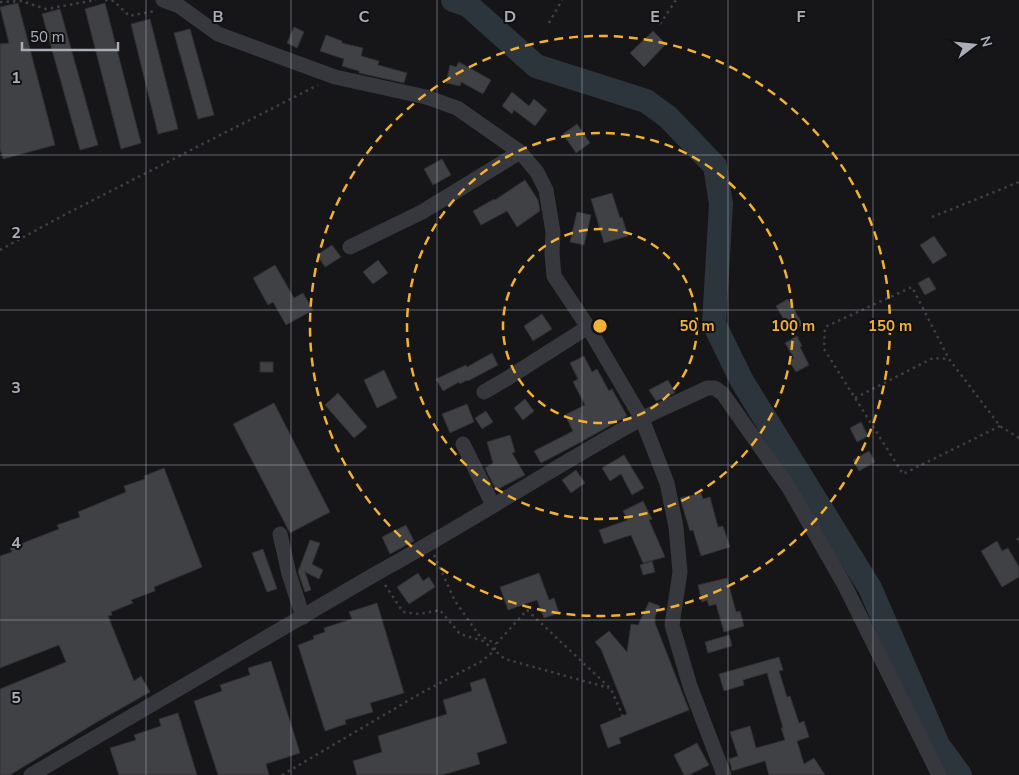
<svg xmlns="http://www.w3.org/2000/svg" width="1019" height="775" font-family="'Nunito Sans',sans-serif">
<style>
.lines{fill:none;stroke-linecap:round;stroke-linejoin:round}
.river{stroke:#2c353c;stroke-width:24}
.building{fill:#404145;stroke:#303034}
.path{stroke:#3d3f44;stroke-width:2.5;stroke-dasharray:2.5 4;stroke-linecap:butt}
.minor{stroke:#37383d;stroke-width:15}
.grid{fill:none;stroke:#a8adb8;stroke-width:1;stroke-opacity:0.55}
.ring{fill:none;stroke:#f2b134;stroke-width:2.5;stroke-dasharray:9 6}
.grid-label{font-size:16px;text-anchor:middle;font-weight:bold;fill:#a8adb8;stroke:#111113;stroke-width:4;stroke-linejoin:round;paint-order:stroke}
.centre{fill:#f2b134;stroke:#111113;stroke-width:2.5}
.ring-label{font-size:15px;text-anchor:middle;font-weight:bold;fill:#f2b134;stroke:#111113;stroke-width:4;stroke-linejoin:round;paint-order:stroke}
</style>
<rect width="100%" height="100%" fill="#161618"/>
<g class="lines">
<path class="river" d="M453,0L468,5L536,66L646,101L668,117L715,166L721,204L714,324L742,381L870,588L938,745L960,775"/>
</g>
<g class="building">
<path d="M18,3L55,145L3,159L0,149V44L9,43L0,7Z"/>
<path d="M105,3L141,143L121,149L85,9Z"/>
<path d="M60,9L98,145L80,150L42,14Z"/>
<path d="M150,19L178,129L158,134L131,24Z"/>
<path d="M294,27L304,32L297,48L287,43Z"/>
<path d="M190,29L214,115L198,119L174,33Z"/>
<path d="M653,31L666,44L644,67L630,53Z"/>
<path d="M326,35L342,41V43L363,48L361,56L379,61L378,65L407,73L404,83L359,73V71L342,66L344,59L320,51Z"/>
<path d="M459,62L491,80L483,94L461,82L460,86L446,83L450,65L456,67Z"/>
<path d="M512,92L529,106L534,99L547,110L535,126L514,110L512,114L502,106Z"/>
<path d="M577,124L590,143L576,153L563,134Z"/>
<path d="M442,159L451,175L433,185L424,169Z"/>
<path d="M525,180L538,200L540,211L517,227L507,211L481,225L473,211L494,199L495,200Z"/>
<path d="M612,193L620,218L622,217L628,236L604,243L591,199Z"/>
<path d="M577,212L591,215L584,245L570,242Z"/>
<path d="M934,236L947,255L933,264L920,245Z"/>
<path d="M332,245L341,257L325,267L317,255Z"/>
<path d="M378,260L388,273L373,284L363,272Z"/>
<path d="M275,265L294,298L303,293L313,310L286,325L273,302L268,305L253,278Z"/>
<path d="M929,277L936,289L925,295L918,283Z"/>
<path d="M788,299L803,325L791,332L776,306Z"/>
<path d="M542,314L552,329L533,341L524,326Z"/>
<path d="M797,336L802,346L800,347L809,365L796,372L789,361L794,358L785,343Z"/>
<path d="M492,353L498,365L468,381L467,380L460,384L459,382L443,391L436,379L466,365L467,367Z"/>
<path d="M584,356L592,372L597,369L609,391L612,389L627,416L579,443L541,463L534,451L573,431L565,415L585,405L573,382L578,379L570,363Z"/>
<rect x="260" y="362" width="13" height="10"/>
<path d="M384,370L397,398L377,408L364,380Z"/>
<path d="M668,380L675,393L656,401L649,390Z"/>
<path d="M338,393L367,427L354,438L325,405Z"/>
<path d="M525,399L534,411L523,420L514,408Z"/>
<path d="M274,403L330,512L290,533L233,424Z"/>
<path d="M467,404L474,422L450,433L442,414Z"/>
<path d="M486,411L493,422L482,429L475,418Z"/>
<path d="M861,422L868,436L857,442L850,428Z"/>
<path d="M510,435L515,452L512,453L525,475L496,490L485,468L493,463L487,442Z"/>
<path d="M869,451L875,462L859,471L853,460Z"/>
<path d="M624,455L644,488L632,495L621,474L610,481L602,468Z"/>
<path d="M164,468L202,567L154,587L155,591L131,600L133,603L111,612L112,615L108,616L134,681L141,676L150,692L97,722L10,775H0V689L66,662L59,645L0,668V556L12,552L10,548L59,529L57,525L80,517L78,512L126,492L124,486L145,479L144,476Z"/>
<path d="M576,470L585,483L571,493L562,480Z"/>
<path d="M701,493L703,499L710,497L718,527L723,526L730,547L701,556L693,530L690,531L680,498Z"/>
<path d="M643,501L652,519L649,520L665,557L643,563L631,535L604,544L599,530L628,520L623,511Z"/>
<path d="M406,525L414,541L390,554L382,537Z"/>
<path d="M310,540L320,543L312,564L323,570L319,579L305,572L311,590L305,592L298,572Z"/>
<path d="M997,541L1002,551L1008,548L1019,567V577L1002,587L981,551Z"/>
<path d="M263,549L277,589L267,592L252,553Z"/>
<path d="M652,561L655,572L643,575L640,565Z"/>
<path d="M418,573L423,581L429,577L435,587L409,604L397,587Z"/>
<path d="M539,573L549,600L554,598L559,613L544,618L537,600L508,610L500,587Z"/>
<path d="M727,578L736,612L740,611L744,626L724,632L716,604L709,606L707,600L702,602L698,585Z"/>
<path d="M649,602L660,606L655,616V623L689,710L619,738L621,743L608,748L600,725L627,714L601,649L595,642L609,631L627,652L631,624L638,625Z"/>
<path d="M377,603L404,693L370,703L373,712L345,720L346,724L325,731L298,645L314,639L313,636L325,632L324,628L352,619L349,612Z"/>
<path d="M729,635L732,646L708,653L705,642Z"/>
<path d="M779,657L783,670L779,671L787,697L790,696L799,723L804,721L809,737L797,741L804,764L814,758L825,775H769L765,761L732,771L729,759L738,756L730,732L750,726L756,748L785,740L781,728H783L767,673L743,680L744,685L724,691L719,674Z"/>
<path d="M271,661L300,753L266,764L269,775H218L194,701L222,691L220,685L250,675L248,668Z"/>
<path d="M485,678L507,743L477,753L480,764L442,775H357L353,761L382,752L378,736L447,714L443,700L472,691L470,683Z"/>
<path d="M178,713L197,775H119L110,748L136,740L134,735L161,726L159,719Z"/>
<path d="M697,743L709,765L689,775H684L674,755Z"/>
</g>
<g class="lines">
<g class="path">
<path d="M105,0L114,1L129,16L155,11"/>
<path d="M0,2L21,1L46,9L96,0"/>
<path d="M549,23L562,0"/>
<path d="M660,24L676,0"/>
<path d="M932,217L1019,182"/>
<path d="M0,250L62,216L318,85"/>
<path d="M855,398L933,358L949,359"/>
<path d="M1000,426L903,474L824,349L825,327L912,287L949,359L1000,426L1019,438"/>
<path d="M1017,540L1019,538"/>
<path d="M434,555L455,601L479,635L496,644"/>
<path d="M385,585L403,612L419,614L440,610L460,634L483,641L505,659L609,688"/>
<path d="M282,775L423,692L482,661L494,651L496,644L527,610L611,689L624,719"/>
</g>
<g class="minor">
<path d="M163,0L179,6L218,34L335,77L426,97L457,108L520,152L537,172L546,190L553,232L552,253L554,276L588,327L642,419L667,483L676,527L680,572L672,625L690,686L724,775"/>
<path d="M350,247L422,212L520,152"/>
<path d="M484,392L508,378L588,327"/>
<path d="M463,444L493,505"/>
<path d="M280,534L289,574L303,617"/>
<path d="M31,775L377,573C467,524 552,468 641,419C662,408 685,399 707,388H715L723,394L789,488L844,584L939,775"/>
</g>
</g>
<path class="grid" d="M146,0V775M291,0V775M437,0V775M582,0V775M728,0V775M873,0V775M0,155H1019M0,310H1019M0,465H1019M0,620H1019"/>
<g class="ring">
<circle cx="600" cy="326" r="97"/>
<circle cx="600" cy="326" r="193"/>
<circle cx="600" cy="326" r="290"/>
</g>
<g class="grid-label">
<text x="218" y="22">B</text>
<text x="364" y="22">C</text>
<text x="510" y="22">D</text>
<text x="655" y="22">E</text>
<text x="801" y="22">F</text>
<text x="16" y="83">1</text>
<text x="16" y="238">2</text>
<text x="16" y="393">3</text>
<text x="16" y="548">4</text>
<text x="16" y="703">5</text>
</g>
<circle cx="600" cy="326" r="8" class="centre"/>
<g class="ring-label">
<text x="697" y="331">50 m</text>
<text x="793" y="331">100 m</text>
<text x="890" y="331">150 m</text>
</g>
<g transform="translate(974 45) rotate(74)" stroke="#111113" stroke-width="4" paint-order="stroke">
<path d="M0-4L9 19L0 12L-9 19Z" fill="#a8adb8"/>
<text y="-8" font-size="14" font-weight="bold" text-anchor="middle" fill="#a8adb8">N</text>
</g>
<path d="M22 42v8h96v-8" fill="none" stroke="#a8adb8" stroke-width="2.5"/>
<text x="30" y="42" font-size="15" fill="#a8adb8" stroke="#111113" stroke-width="4" paint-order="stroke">50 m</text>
</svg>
